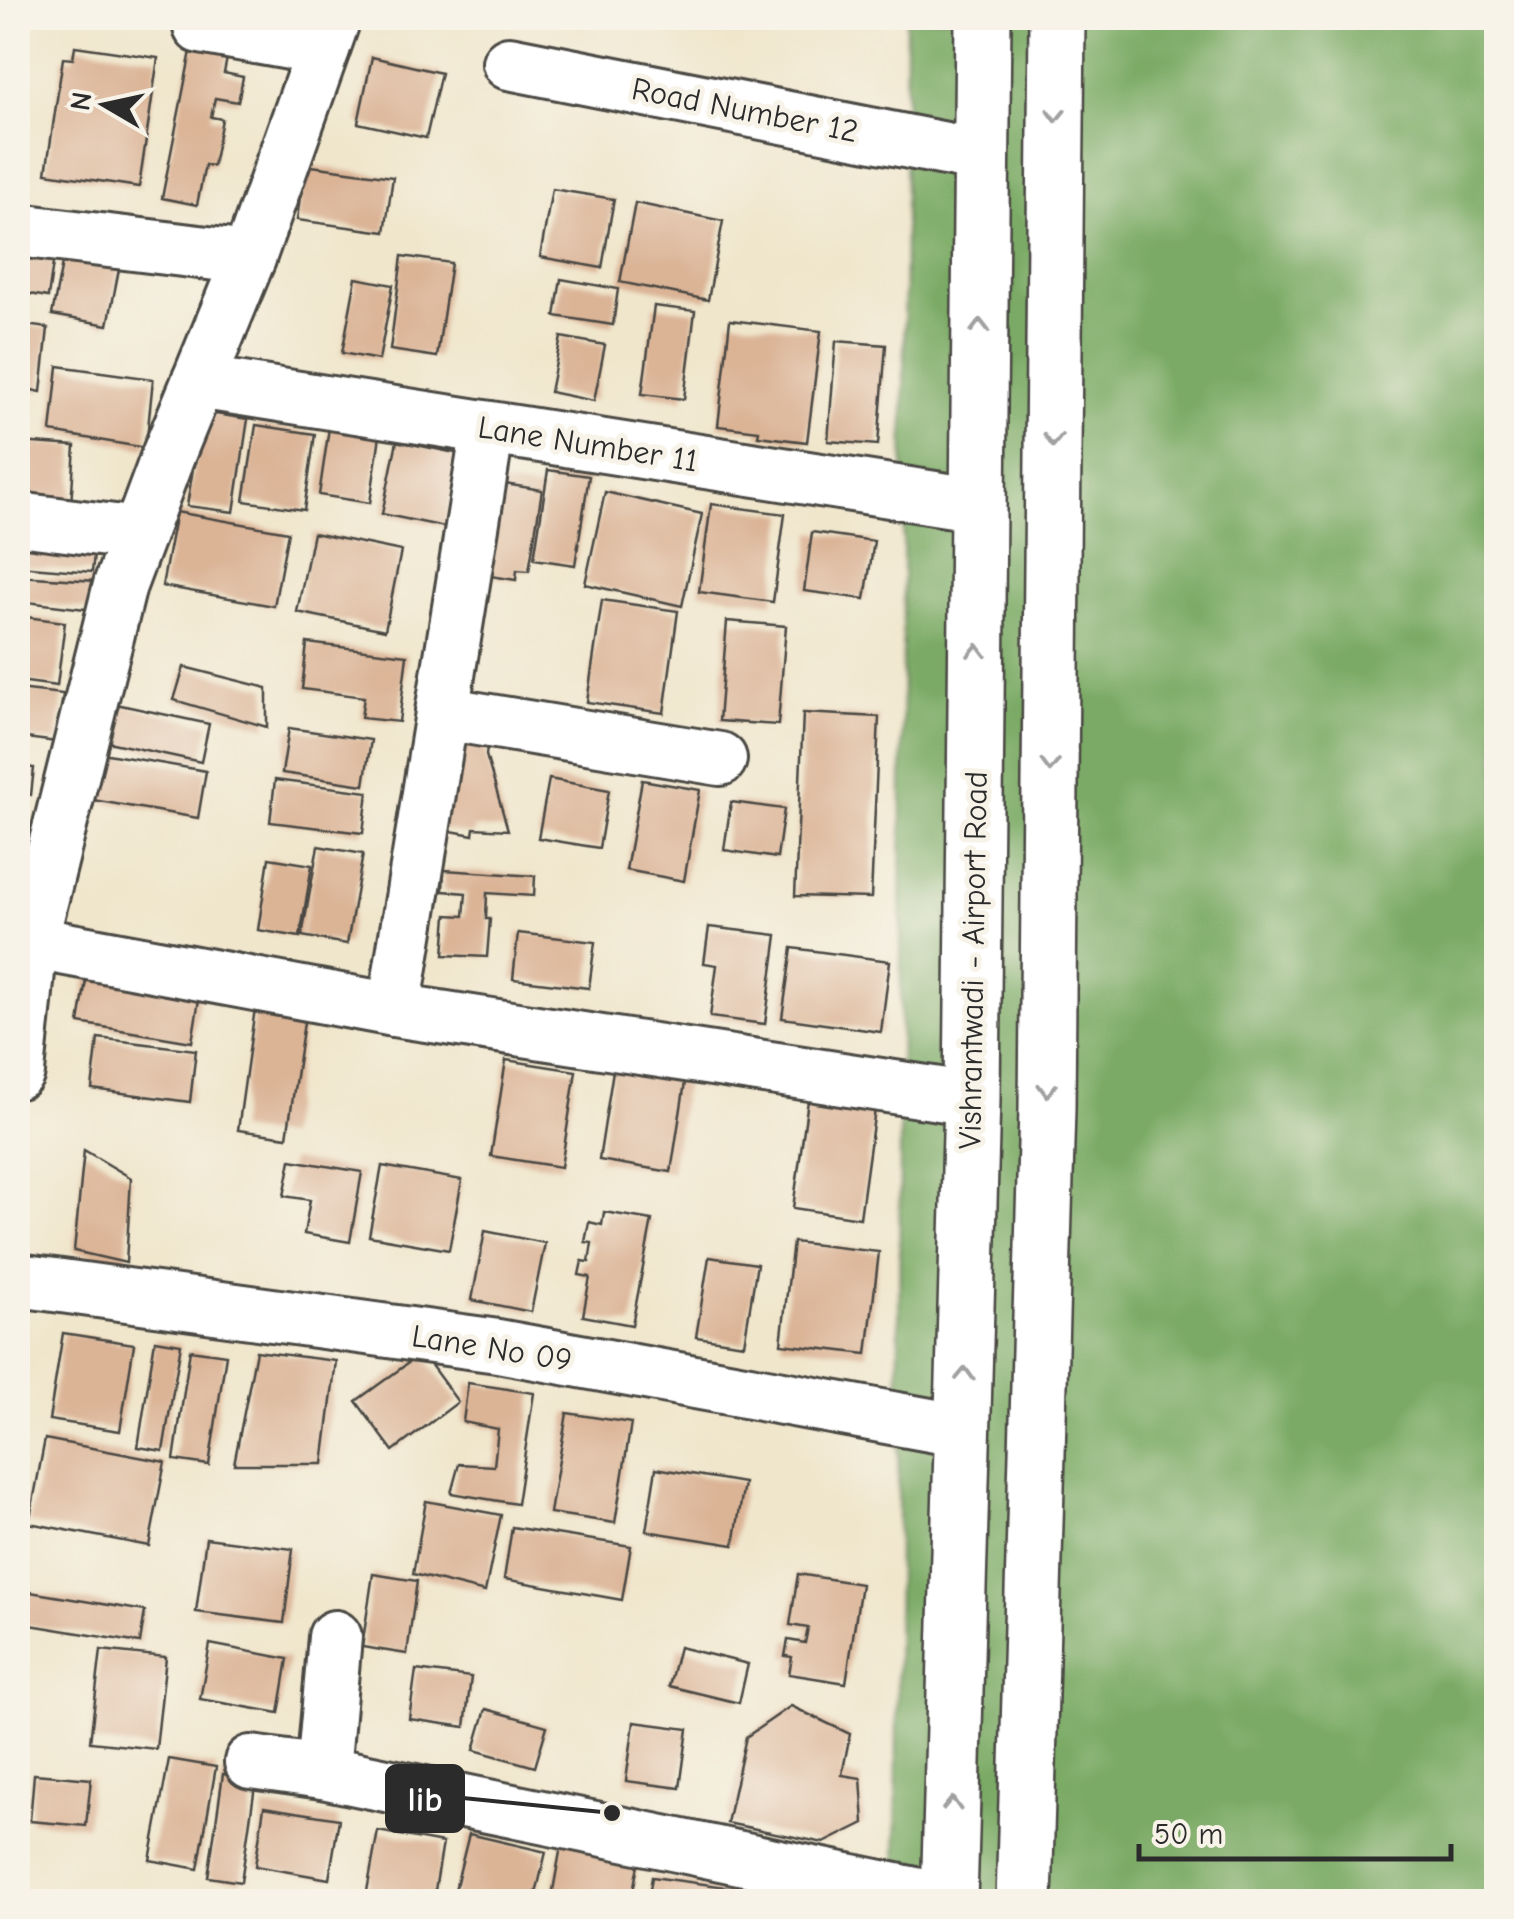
<svg xmlns="http://www.w3.org/2000/svg" width="1514" height="1919" font-family="'Comic Neue',sans-serif">
<style>
.forest{fill:#7aaa65;stroke:#526a48;stroke-width:2.5}
.building{fill:#dbb496}
.lines{fill:none;stroke-linecap:round;stroke-linejoin:round}
.minor-casing{stroke:#494743;stroke-width:58}
.major-casing{stroke:#494743;stroke-width:60}
.minor{stroke:#fff;stroke-width:52}
.major{stroke:#fff;stroke-width:55}
.oneway{stroke:#a0a0a0}
.labels{text-anchor:middle;dominant-baseline:central;stroke-width:10;stroke-linejoin:round;paint-order:stroke}
.street-label{font-size:32px;fill:#2b2b2b;stroke:#f7f3e8}
.leader{fill:none;stroke:#2b2b2b;stroke-width:4}
.callout-dot{fill:#2b2b2b;stroke:#f7f3e8;stroke-width:4}
.callout{fill:#2b2b2b;stroke:#2b2b2b;stroke-width:4}
.callout-label{font-size:35px;text-anchor:middle;font-weight:bold;fill:#fff}
</style>
<rect width="100%" height="100%" fill="#f7f3e8"/>
<filter id="ink" filterUnits="userSpaceOnUse"><feTurbulence type="fractalNoise" baseFrequency=".01" numOctaves="2"/><feDisplacementMap in="SourceGraphic" scale="20" xChannelSelector="R" yChannelSelector="G"/><feConvolveMatrix kernelMatrix="1 2 1 2 8 2 1 2 1" color-interpolation-filters="sRGB"/></filter>
<filter id="wash" filterUnits="userSpaceOnUse"><feTurbulence type="fractalNoise" baseFrequency=".0048" numOctaves="4" result="noise"/><feDisplacementMap in="SourceGraphic" scale="40" xChannelSelector="R" yChannelSelector="G"/><feGaussianBlur stdDeviation="2.25" result="paint"/><feColorMatrix in="noise" values="0 0 0 0 0 0 0 0 0 0 0 0 0 0 0 0 0 1.4 0 .05"/><feComposite in="paint" operator="in"/></filter>
<g filter="url(#wash)">
<rect width="100%" height="100%" fill="#f0e6cc"/>
<path class="forest" d="M906,18H1496V1901H896Z"/>
<g id="blocks">
<g class="building">
<path d="M194,36L230,43L224,73L243,77L238,102L215,98L211,117L222,119L213,166L205,165L197,205L162,198Z"/>
<path d="M75,46L158,58L139,187L46,173L63,58L73,59Z"/>
<path d="M372,57L441,73L426,138L358,123Z"/>
<path d="M304,165L393,177L385,232L297,220Z"/>
<path d="M552,189L614,199L602,268L540,257Z"/>
<path d="M635,203L723,221L708,300L620,282Z"/>
<path d="M18,244L55,250L48,297L18,292Z"/>
<path d="M64,253L120,264L108,325L52,315Z"/>
<path d="M402,256L451,263L437,357L390,350Z"/>
<path d="M356,278L393,285L379,360L342,353Z"/>
<path d="M561,279L618,289L613,325L555,316Z"/>
<path d="M654,306L695,311L684,399L642,394Z"/>
<path d="M730,320L821,331L807,442L758,436L759,431L718,426Z"/>
<path d="M18,324L48,328L41,392L18,387Z"/>
<path d="M561,337L605,345L594,401L550,392Z"/>
<path d="M836,341L886,345L878,445L828,441Z"/>
<path d="M58,366L153,379L146,448L51,432Z"/>
<path d="M202,412L248,419L234,512L187,506Z"/>
<path d="M330,421L381,429L370,503L319,495Z"/>
<path d="M256,425L315,434L304,510L244,501Z"/>
<path d="M397,441L460,454L445,527L382,514Z"/>
<path d="M20,442L75,446L71,506L18,503Z"/>
<path d="M548,470L589,476L575,565L534,559Z"/>
<path d="M492,482L542,490L529,571L517,570L516,580L478,574Z"/>
<path d="M605,492L702,514L682,606L585,584Z"/>
<path d="M711,504L785,514L773,602L699,592Z"/>
<path d="M176,512L288,532L274,606L162,586Z"/>
<path d="M812,532L874,541L865,599L804,591Z"/>
<path d="M313,533L401,551L385,630L297,612Z"/>
<path d="M20,540L95,546L92,572L18,566Z"/>
<path d="M18,576L96,581L94,610L18,601Z"/>
<path d="M602,600L678,611L664,713L587,702Z"/>
<path d="M18,616L65,622L57,686L18,681Z"/>
<path d="M727,621L786,626L778,725L719,721Z"/>
<path d="M307,643L407,655L399,722L361,718L364,697L302,689Z"/>
<path d="M184,667L267,688V727L174,700Z"/>
<path d="M18,689L63,694L57,742L18,737Z"/>
<path d="M116,704L209,724L201,762L108,742Z"/>
<path d="M803,713L879,717L871,898L795,896Z"/>
<path d="M289,728L371,740L364,785L282,773Z"/>
<path d="M456,733L488,739L486,755L508,830L474,828L473,835L440,829Z"/>
<path d="M96,752L206,771L198,818L87,799Z"/>
<path d="M18,766L34,768L31,795L18,794Z"/>
<path d="M549,779L609,790L599,848L538,838Z"/>
<path d="M275,780L368,792L363,833L270,822Z"/>
<path d="M642,780L700,790L684,881L626,870Z"/>
<path d="M731,802L784,809L777,858L724,850Z"/>
<path d="M318,846L363,854L347,944L302,936Z"/>
<path d="M269,858L312,865L300,937L258,930Z"/>
<path d="M444,870L535,876L534,896L487,893L486,919H490L487,957L444,955L447,915L464,916L466,893L443,891Z"/>
<path d="M709,927L777,935L765,1024L710,1017L717,965L704,963Z"/>
<path d="M518,933L595,942L589,988L513,979Z"/>
<path d="M792,948L890,961L881,1032L782,1018Z"/>
<path d="M88,968L201,987L192,1042L79,1023Z"/>
<path d="M256,1001L306,1009L287,1137L238,1130Z"/>
<path d="M98,1038L196,1050L190,1102L92,1089Z"/>
<path d="M506,1060L576,1071L561,1167L491,1156Z"/>
<path d="M614,1064L686,1076L671,1172L599,1160Z"/>
<path d="M809,1093L876,1102L860,1218L793,1208Z"/>
<path d="M84,1150L131,1178L126,1263L74,1251Z"/>
<path d="M291,1160L362,1172L350,1242L304,1234L310,1200L284,1196Z"/>
<path d="M382,1166L462,1180L449,1250L369,1236Z"/>
<path d="M604,1212L652,1220L632,1325L583,1316L590,1277L579,1275L582,1261L589,1262L592,1243L585,1242L589,1222L602,1225Z"/>
<path d="M485,1231L545,1243L531,1312L472,1300Z"/>
<path d="M793,1242L879,1252L867,1354L781,1344Z"/>
<path d="M709,1257L757,1264L744,1344L696,1337Z"/>
<path d="M63,1333L134,1344L120,1431L49,1420Z"/>
<path d="M155,1340L181,1344L163,1451L138,1447Z"/>
<path d="M190,1350L226,1355L209,1465L174,1460Z"/>
<path d="M256,1351L336,1361L323,1464H234Z"/>
<path d="M422,1353L458,1402L393,1451L356,1401Z"/>
<path d="M468,1383L534,1393L517,1504L451,1493L459,1464L494,1466L498,1429L463,1422Z"/>
<path d="M567,1413L631,1423L615,1523L550,1513Z"/>
<path d="M45,1439L165,1462L149,1546L29,1523Z"/>
<path d="M656,1468L744,1483L734,1545L646,1531Z"/>
<path d="M426,1501L501,1515L485,1592L413,1574Z"/>
<path d="M512,1527L631,1546L622,1600L504,1579Z"/>
<path d="M206,1538L293,1549L284,1623L196,1612Z"/>
<path d="M373,1574L417,1581L407,1654L362,1647Z"/>
<path d="M798,1574L861,1584L846,1683L789,1674L792,1657L785,1656L788,1640L805,1643L808,1628L790,1625Z"/>
<path d="M30,1592L145,1611L140,1643L24,1624Z"/>
<path d="M210,1644L288,1659L279,1713L200,1699Z"/>
<path d="M679,1647L748,1664L739,1703L669,1686Z"/>
<path d="M101,1650L166,1657L156,1749L90,1742Z"/>
<path d="M416,1670L471,1677L465,1727L409,1719Z"/>
<path d="M791,1706L850,1734L842,1775L861,1778L864,1823L824,1843L727,1823L746,1737Z"/>
<path d="M486,1709L547,1726L535,1767L474,1750Z"/>
<path d="M634,1722L688,1729L680,1788L626,1781Z"/>
<path d="M169,1759L216,1767L198,1869L150,1860Z"/>
<path d="M34,1774L91,1779L86,1826L30,1821Z"/>
<path d="M223,1774L256,1779L241,1882L208,1877Z"/>
<path d="M264,1807L339,1819L329,1879L255,1866Z"/>
<path d="M378,1831L443,1843L433,1902H365Z"/>
<path d="M469,1834L546,1852L534,1902H452Z"/>
<path d="M563,1835L641,1849L631,1902H551Z"/>
<path d="M652,1877L734,1888L732,1902H648Z"/>
</g>
</g>
</g>
<g filter="url(#ink)">
<use href="#blocks" fill-opacity="0" stroke="#494743" stroke-width="2.5"/>
<g class="lines">
<defs>
<g id="minor">
<path d="M200,27L323,49"/>
<path d="M509,63L981,156"/>
<path d="M18,230L249,258"/>
<path d="M198,382L979,505"/>
<path d="M18,519L139,534"/>
<path d="M442,713L720,759"/>
<path d="M18,940L394,1010L972,1099"/>
<path d="M394,1010L488,428"/>
<path d="M18,1072L31,942L120,585L169,453L249,258L334,18"/>
<path d="M18,1280L498,1346L963,1431"/>
<path d="M251,1762L323,1772L949,1901"/>
<path d="M323,1772L335,1637"/>
</g>
<g id="major">
<path d="M949,1902L972,1099L983,18"/>
<path d="M1024,1902L1047,1109L1057,18"/>
</g>
</defs>
<use href="#minor" class="minor-casing"/>
<use href="#major" class="major-casing"/>
<use href="#minor" class="minor"/>
<use href="#major" class="major"/>
</g>
<defs><path id="oneway-chevron" d="M-2-3.5L2.5 0L-2 3.5" fill="none" stroke-width="1.6" stroke-linecap="round" stroke-linejoin="round" transform="scale(2.5)"/></defs>
<g class="oneway">
<use href="#oneway-chevron" transform="translate(1056 115) rotate(91)"/>
<use href="#oneway-chevron" transform="translate(980 326) rotate(-90)"/>
<use href="#oneway-chevron" transform="translate(1053 440) rotate(91)"/>
<use href="#oneway-chevron" transform="translate(977 651) rotate(-89)"/>
<use href="#oneway-chevron" transform="translate(1050 765) rotate(91)"/>
<use href="#oneway-chevron" transform="translate(1047 1090) rotate(91)"/>
<use href="#oneway-chevron" transform="translate(965 1374) rotate(-88)"/>
<use href="#oneway-chevron" transform="translate(952 1804) rotate(-88)"/>
</g>
</g>
<g class="labels">
<g class="street-label">
<text transform="translate(745 110) rotate(11)">Road Number 12</text>
<text transform="translate(588 444) rotate(9)">Lane Number 11</text>
<text transform="translate(973 960) rotate(-89)">Vishrantwadi - Airport Road</text>
<text transform="translate(492 1348) rotate(9)">Lane No 09</text>
</g>
</g>
<path class="leader" d="M612 1813L463 1798"/>
<circle class="callout-dot" cx="612" cy="1813" r="10"/>
<rect class="callout" x="387" y="1766" width="76" height="65" rx="10"/>
<g class="callout-label">
<text x="425" y="1811">lib</text>
</g>
<rect width="1514" height="1919" fill="none" stroke="#f7f3e8" stroke-width="60"/>
<g transform="translate(105 105) rotate(279)" stroke="#f7f3e8" stroke-width="8" paint-order="stroke">
<path d="M0-8L18 38L0 25L-18 38Z" fill="#2b2b2b"/>
<text y="-15" font-size="28" font-weight="bold" text-anchor="middle" fill="#2b2b2b">N</text>
</g>
<path d="M1139 1844v15h312v-15" fill="none" stroke="#2b2b2b" stroke-width="5"/>
<text x="1154" y="1844" font-size="30" fill="#2b2b2b" stroke="#f7f3e8" stroke-width="8" paint-order="stroke">50 m</text>
</svg>
